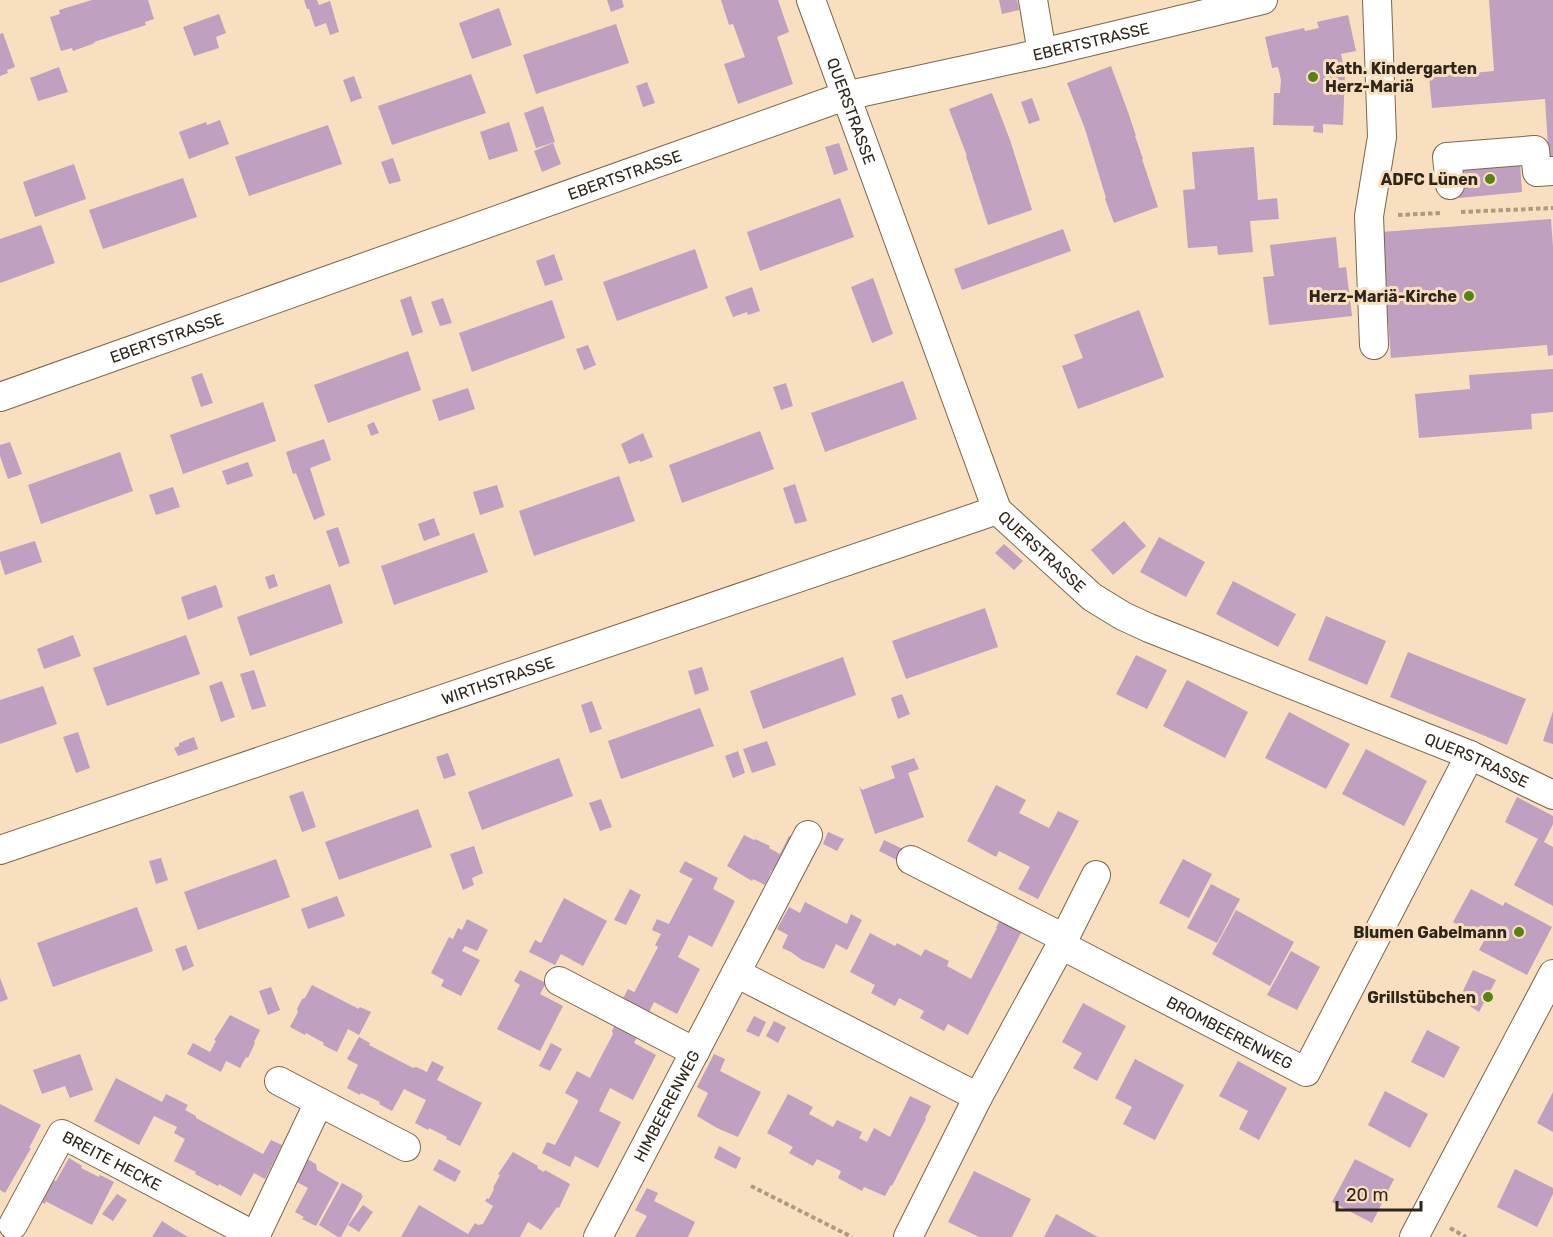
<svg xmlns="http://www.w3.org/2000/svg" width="1553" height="1237" font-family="Rubik,sans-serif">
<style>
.building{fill:#bfa0c0}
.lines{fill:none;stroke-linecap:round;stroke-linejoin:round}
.minor-casing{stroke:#7c664a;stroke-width:30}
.path{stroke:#ad9a82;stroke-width:4;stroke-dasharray:4.5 3;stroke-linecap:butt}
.minor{stroke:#fff;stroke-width:28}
.poi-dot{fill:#568412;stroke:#f8dfc0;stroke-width:2}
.labels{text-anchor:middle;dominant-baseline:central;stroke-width:6;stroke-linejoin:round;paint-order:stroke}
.street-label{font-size:16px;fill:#2f261a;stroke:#f8dfc0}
.poi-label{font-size:16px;font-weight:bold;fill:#2f261a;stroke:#f8dfc0;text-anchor:end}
</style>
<rect width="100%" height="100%" fill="#f8dfc0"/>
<g class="building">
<path d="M92,0H148L154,19L145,22L146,25L94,42L95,43L73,51L72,48L61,51L50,17L60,14L59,10Z"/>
<path d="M304,0H317L319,5L330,1L339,32L330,35L326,23L315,27L309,9H307Z"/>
<path d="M607,0H622L624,7L611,12Z"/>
<path d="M721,0H778L789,32L777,37L793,84L738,104L724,64L745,57L733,24L729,25Z"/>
<path d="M999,0H1017L1019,10L1002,14Z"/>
<path d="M1489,0H1553V162H1549L1545,99L1432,108L1429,77L1494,71Z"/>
<path d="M499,8L512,45L472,59L459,23Z"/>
<path d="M219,14L226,33L216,37L219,48L194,56L183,27Z"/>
<path d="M1348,15L1356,51L1341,54L1345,74L1343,125L1323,124V133L1313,132L1314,126L1273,125L1274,93H1280L1281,80L1278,67L1272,68L1265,37L1304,28L1305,31L1319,28L1317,22Z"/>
<path d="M616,24L629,63L536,94L523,55Z"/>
<path d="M3,33L15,67L7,70L8,73L0,76V34Z"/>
<path d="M1111,66L1128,112L1136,136H1135L1143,159H1142L1158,207L1114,223L1105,199L1106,198L1085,129L1067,83Z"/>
<path d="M59,67L68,92L38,101L30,78Z"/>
<path d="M471,74L486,113L392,145L378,106Z"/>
<path d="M354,76L362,98L351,102L343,80Z"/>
<path d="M647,82L655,103L643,107L636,86Z"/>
<path d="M992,93L1010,140L1032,210L988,225L966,156H967L949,109Z"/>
<path d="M1032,98L1040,120L1029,124L1021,102Z"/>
<path d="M543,106L555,142L536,148L524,113Z"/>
<path d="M220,120L229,144L189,159L179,132L206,122L207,125Z"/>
<path d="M509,122L518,151L489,160L480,132Z"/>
<path d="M328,125L342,164L249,196L235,157Z"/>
<path d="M553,143L561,164L542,172L534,151Z"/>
<path d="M839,143L848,170L834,175L825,147Z"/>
<path d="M1254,147L1258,200L1277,198L1279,219L1250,221L1253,252L1218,255L1217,246L1188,248L1183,190L1195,189L1192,152Z"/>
<path d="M393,158L401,181L389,184L381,162Z"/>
<path d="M1520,162L1522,192L1459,198L1458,167Z"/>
<path d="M74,164L86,199L35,217L23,182Z"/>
<path d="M183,178L197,217L103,249L89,210Z"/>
<path d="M840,198L854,237L760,271L747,232Z"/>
<path d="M1551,219L1553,247V355L1548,356L1547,345L1391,358L1381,232Z"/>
<path d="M41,225L55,263L0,283V239Z"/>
<path d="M1063,229L1071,251L962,290L954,269Z"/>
<path d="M1336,237L1339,268L1346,267L1352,316L1269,325L1263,277L1274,276L1270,245Z"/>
<path d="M695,249L708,288L617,321L603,282Z"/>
<path d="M554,254L563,280L545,286L536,261Z"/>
<path d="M873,278L893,334L872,343L851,287Z"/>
<path d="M752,287L760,311L748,315L747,312L733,317L725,297Z"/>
<path d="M411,296L423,332L412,336L400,300Z"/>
<path d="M443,298L452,323L440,326L431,302Z"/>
<path d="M552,300L565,338L472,372L459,333Z"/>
<path d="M1139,310L1164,377L1078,409L1062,366L1083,358L1074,335Z"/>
<path d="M588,345L596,365L584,370L576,349Z"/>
<path d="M408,351L421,390L328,423L314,385Z"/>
<path d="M1553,369V412L1531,414L1532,429L1419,438L1415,394L1470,389L1469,375Z"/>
<path d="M202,373L213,403L201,407L191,377Z"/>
<path d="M903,381L917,419L825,452L811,413Z"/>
<path d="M786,383L793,406L781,410L773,387Z"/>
<path d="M468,388L475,409L439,421L432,400Z"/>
<path d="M263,402L276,441L183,474L170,435Z"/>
<path d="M374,422L379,433L371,436L367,425Z"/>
<path d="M760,431L774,469L682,503L669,465Z"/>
<path d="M643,433L653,457L640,462V460L629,464L621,444Z"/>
<path d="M324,439L331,460L310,468L325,515L314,520L296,473L293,474L286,452Z"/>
<path d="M10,442L22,474L8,479L0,456V445Z"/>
<path d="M120,452L133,491L41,524L28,485Z"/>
<path d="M248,462L253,476L227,485L222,471Z"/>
<path d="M619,476L635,521L534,556L519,511Z"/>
<path d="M795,484L807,521L795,524L783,488Z"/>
<path d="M497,485L504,507L480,515L473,492Z"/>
<path d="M173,487L180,507L156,515L149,495Z"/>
<path d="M434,518L440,535L424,541L418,524Z"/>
<path d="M1124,521L1146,546L1113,575L1091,550Z"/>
<path d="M338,527L350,563L339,567L326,531Z"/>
<path d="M474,533L488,572L394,605L381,566Z"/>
<path d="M1159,537L1205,562L1186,597L1140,572Z"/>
<path d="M35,541L42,562L5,575L0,559V552Z"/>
<path d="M1004,544L1023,561L1014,570L995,553Z"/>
<path d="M274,574L278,586L269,589L265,577Z"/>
<path d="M1233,581L1296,614L1278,647L1216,614Z"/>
<path d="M330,584L343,623L250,656L237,617Z"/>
<path d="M216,585L223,607L188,620L181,597Z"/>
<path d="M985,608L998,647L906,679L892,641Z"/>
<path d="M1326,616L1386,641L1367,685L1308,660Z"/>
<path d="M73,635L81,656L44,669L37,649Z"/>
<path d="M186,635L200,674L107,706L93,668Z"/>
<path d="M1408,652L1526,699L1507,745L1390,697Z"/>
<path d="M1136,655L1167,670L1147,709L1116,694Z"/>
<path d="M843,657L856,695L763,729L750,691Z"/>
<path d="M702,667L709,690L695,695L688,671Z"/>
<path d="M254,670L266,706L252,710L240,674Z"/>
<path d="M1187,680L1248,712L1225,758L1163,726Z"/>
<path d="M222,681L235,717L221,722L209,686Z"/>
<path d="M43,686L57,724L0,744V700Z"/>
<path d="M902,694L910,714L898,719L891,698Z"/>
<path d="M592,701L602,729L590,733L581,705Z"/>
<path d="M700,708L714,746L621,779L608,741Z"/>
<path d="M1553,711V744L1543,741Z"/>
<path d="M1289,712L1350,744L1326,789L1265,758Z"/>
<path d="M78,732L90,768L76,773L63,737Z"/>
<path d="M194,737L198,749L178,756L174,748L179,746V743Z"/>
<path d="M767,741L776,765L752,773L743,749Z"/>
<path d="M1366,749L1427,781L1404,826L1342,794Z"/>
<path d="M738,751L745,773L733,778L725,756Z"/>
<path d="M448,753L456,775L444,779L436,757Z"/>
<path d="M559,758L573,796L482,830L468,792Z"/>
<path d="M914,758L919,769L908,773L924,817L875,834L859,786L862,790L895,778L891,766Z"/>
<path d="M996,785L1026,800L1019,813L1049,828L1058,811L1079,821L1038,899L1018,889L1030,867L999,851L996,857L967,841Z"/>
<path d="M303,791L316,827L302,832L289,796Z"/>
<path d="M1517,797L1553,816V824L1544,842L1553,847V906L1514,885L1538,839L1505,822Z"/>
<path d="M601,799L612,827L600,831L589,803Z"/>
<path d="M418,809L432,847L339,880L325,842Z"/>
<path d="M828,832L844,839L837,851L823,844Z"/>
<path d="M744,835L754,840L755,839L770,846L769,848L780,854L789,836L800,842L783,876L772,870L765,885L753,879L752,881L727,866Z"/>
<path d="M884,840L907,851L901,862L879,851Z"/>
<path d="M474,846L483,873L472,878L474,885L463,890L450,854Z"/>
<path d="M161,858L168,880L156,884L149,861Z"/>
<path d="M276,859L290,897L198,930L184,892Z"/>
<path d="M1183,859L1212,874L1189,918L1159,903Z"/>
<path d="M685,861L718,878L713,889L735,901L712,947L689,935L678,957L700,969L677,1014L654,1002L648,1014L622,1000L628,989L634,992L635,991L658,947L655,945L661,934L652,930L657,919L669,924L692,880L693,879L679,872Z"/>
<path d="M1211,884L1240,899L1217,943L1187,928Z"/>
<path d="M630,889L641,895L626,925L614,920Z"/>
<path d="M1471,889L1503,906L1505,902L1552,927L1527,975L1479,950L1490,930L1481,925L1476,934L1453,922Z"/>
<path d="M337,896L345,916L308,929L301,909Z"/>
<path d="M564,898L607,921L583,966L561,954L555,965L529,952L535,940L541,943Z"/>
<path d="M805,902L847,924L851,914L862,920L847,950L836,944L824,969L802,960L791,952L782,948L788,935L777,929L789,907L800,913Z"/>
<path d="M137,907L153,951L53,987L37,943Z"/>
<path d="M1236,910L1294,942L1270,986L1212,954Z"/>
<path d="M1001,917L1023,929L968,1035L948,1024L944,1031L920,1018L924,1011L899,998L895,1006L871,993L875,985L850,972L870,933L895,946L897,943L921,956L925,949L949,961L947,966L971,979L997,928H996Z"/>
<path d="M467,919L488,930L477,951L465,946L462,951L480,960L461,996L441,986L444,980L431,973L449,937L453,939L458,928L462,930Z"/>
<path d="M186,945L194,966L183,971L175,949Z"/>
<path d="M1291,951L1320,967L1297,1010L1267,995Z"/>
<path d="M520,970L546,983L540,994L563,1006L540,1051L497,1029L520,985L514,981Z"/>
<path d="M1473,970L1496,980L1479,1012L1459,999Z"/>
<path d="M0,978L8,999L0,1002Z"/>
<path d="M312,985L357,1008L358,1009L360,1007L371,1012L359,1035L348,1029L337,1052L323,1045L324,1043L306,1033L305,1035L290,1027L298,1012L297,1009L302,999L305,998Z"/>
<path d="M271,987L280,1010L268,1015L259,991Z"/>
<path d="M1083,1003L1126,1026L1097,1081L1073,1068L1082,1053L1062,1042Z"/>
<path d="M230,1015L260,1030L254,1042L255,1043L248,1058L246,1057L240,1068L226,1061L221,1072L187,1054L193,1043L210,1052L216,1041L214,1040Z"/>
<path d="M754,1016L766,1022L759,1037L746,1031Z"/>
<path d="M617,1020L640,1032L634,1043L656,1055L633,1100L610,1088L599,1111L621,1122L598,1168L575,1156L570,1167L542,1153L547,1142L555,1145L578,1102V1100L565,1093L577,1071L590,1078L613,1034L612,1031Z"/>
<path d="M774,1021L786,1027L778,1043L766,1036Z"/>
<path d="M1427,1030L1460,1047L1444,1078L1411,1062Z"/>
<path d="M359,1037L370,1043L369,1045L413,1068L416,1067L427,1072L432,1061L444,1067L437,1080L482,1103L460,1146L446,1139L447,1137L429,1128L428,1130L415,1123L426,1100L404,1089L392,1111L379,1104L380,1102L361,1093L360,1095L347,1088L358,1065L347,1059Z"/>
<path d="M551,1043L562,1049L550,1071L539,1066Z"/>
<path d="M80,1054L93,1090L70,1098L65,1086L42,1094L33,1070Z"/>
<path d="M714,1054L725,1059L720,1071L761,1092L738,1137L717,1128L697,1116L708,1093L697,1087Z"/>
<path d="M1135,1059L1184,1085L1155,1140L1123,1124L1132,1107L1115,1098Z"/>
<path d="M1238,1061L1287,1088L1259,1140L1239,1129L1248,1111L1219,1096Z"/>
<path d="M116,1078L162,1102L166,1094L188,1105L185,1110L196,1116V1118L263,1154L271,1140L282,1145L265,1179L254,1173L241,1196L219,1184L218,1186L195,1174L196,1172L174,1161L185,1139L174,1133L177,1127L154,1116L139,1145L94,1121Z"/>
<path d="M1385,1091L1428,1114L1410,1148L1368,1125Z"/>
<path d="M1553,1092V1132L1537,1123Z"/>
<path d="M788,1094L813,1107L809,1114L833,1127L837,1120L862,1132L859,1138L867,1142L874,1128L890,1137L910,1096L931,1106L925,1118L926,1119L892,1186L891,1185L885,1196L864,1187L862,1191L838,1178L841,1171L817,1159L813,1166L789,1153L793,1147L767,1133Z"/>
<path d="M0,1104L41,1125L29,1148H31L5,1193L0,1190Z"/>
<path d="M719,1146L741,1158L736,1169L714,1158Z"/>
<path d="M513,1152L538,1166L537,1168L544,1172L545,1170L570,1184L559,1208L557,1207L541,1230L528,1222L520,1237H401L419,1205L468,1234L475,1223L478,1225L483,1224L493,1206L485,1201L487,1198L489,1199L494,1189L493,1188L500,1175L498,1174Z"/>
<path d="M69,1158L82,1166L81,1168L99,1177L100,1175L114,1182L92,1225L47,1202L46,1201L45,1204L33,1198L45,1176L56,1181Z"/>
<path d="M305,1158L316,1164L317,1170L339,1183L316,1226L302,1219L304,1217L295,1212L308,1188L293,1180Z"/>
<path d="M439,1159L461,1171L455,1182L433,1170Z"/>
<path d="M1355,1159L1394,1179L1372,1223L1332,1202Z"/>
<path d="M1515,1169L1553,1188V1194L1537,1227L1497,1207Z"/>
<path d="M974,1171L1031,1199L1012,1237H979L948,1222Z"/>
<path d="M342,1183L362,1194L361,1195L363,1196L341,1237H338L319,1225Z"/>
<path d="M647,1188L658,1193L654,1201L695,1222L688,1237H635L647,1216L635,1210Z"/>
<path d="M117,1194L127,1200L113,1221L102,1214Z"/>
<path d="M363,1205L373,1212L359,1232L348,1225Z"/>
<path d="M1056,1214L1098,1237H1044Z"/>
<path d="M162,1221L173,1228L188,1237H152Z"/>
</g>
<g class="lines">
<defs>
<g id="minor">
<path id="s1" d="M811,0L997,510L1092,597L1123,616L1149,628L1470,755L1553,795"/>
<path d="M1033,0L1042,53"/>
<path d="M1450,185L1447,157L1535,150L1537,172L1553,171"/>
<path d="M1374,345L1369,216L1382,137L1377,0"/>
<path id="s2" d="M0,397L845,96L1042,53L1263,0"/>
<path id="s3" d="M0,850L997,510"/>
<path d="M911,860L1064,938"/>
<path id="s4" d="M1061,945L1306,1072L1470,755"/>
<path d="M736,973L978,1097"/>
<path d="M559,981L695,1052"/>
<path d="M319,1102L406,1147"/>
<path id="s5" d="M13,1225L62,1134L257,1237"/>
<path d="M255,1237L319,1102L279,1081"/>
<path id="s6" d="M598,1237L808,835"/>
<path d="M908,1237L978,1097L1061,945L1096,875"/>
<path d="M1414,1237L1553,974"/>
</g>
</defs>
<use href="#minor" class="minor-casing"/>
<g class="path">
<path d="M1461,212L1553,208"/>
<path d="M1398,215L1441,213"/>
<path d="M751,1186L852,1237"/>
<path d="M1450,1228L1466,1237"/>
</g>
<use href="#minor" class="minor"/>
</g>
<g class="poi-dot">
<circle cx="1313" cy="77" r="6"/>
<circle cx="1490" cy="179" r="6"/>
<circle cx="1469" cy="296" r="6"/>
<circle cx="1519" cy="932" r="6"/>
<circle cx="1488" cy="997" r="6"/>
</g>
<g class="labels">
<g class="street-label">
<text stroke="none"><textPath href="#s2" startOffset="1149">EBERTSTRASSE</textPath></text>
<text stroke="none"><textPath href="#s1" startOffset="118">QUERSTRASSE</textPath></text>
<text stroke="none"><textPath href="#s2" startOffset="663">EBERTSTRASSE</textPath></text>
<text stroke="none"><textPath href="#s2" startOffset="177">EBERTSTRASSE</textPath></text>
<text stroke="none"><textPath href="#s1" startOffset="604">QUERSTRASSE</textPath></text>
<text stroke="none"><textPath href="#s3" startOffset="526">WIRTHSTRASSE</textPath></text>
<text stroke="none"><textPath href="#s1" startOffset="1090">QUERSTRASSE</textPath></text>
<text stroke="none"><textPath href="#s4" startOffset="190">BROMBEERENWEG</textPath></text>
<text stroke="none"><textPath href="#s6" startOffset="148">HIMBEERENWEG</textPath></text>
<text stroke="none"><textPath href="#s5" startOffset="160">BREITE HECKE</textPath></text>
</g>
<g class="poi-label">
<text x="1325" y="68" text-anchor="start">Kath. Kindergarten<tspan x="1325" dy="18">Herz-Mariä</tspan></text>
<text x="1478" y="179">ADFC Lünen</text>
<text x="1457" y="296">Herz-Mariä-Kirche</text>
<text x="1507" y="932">Blumen Gabelmann</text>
<text x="1476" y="997">Grillstübchen</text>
</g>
</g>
<path d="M1337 1201v9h84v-9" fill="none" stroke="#2f261a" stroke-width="3"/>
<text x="1346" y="1201" font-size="18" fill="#2f261a" stroke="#f8dfc0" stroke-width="4.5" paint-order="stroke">20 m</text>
</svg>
